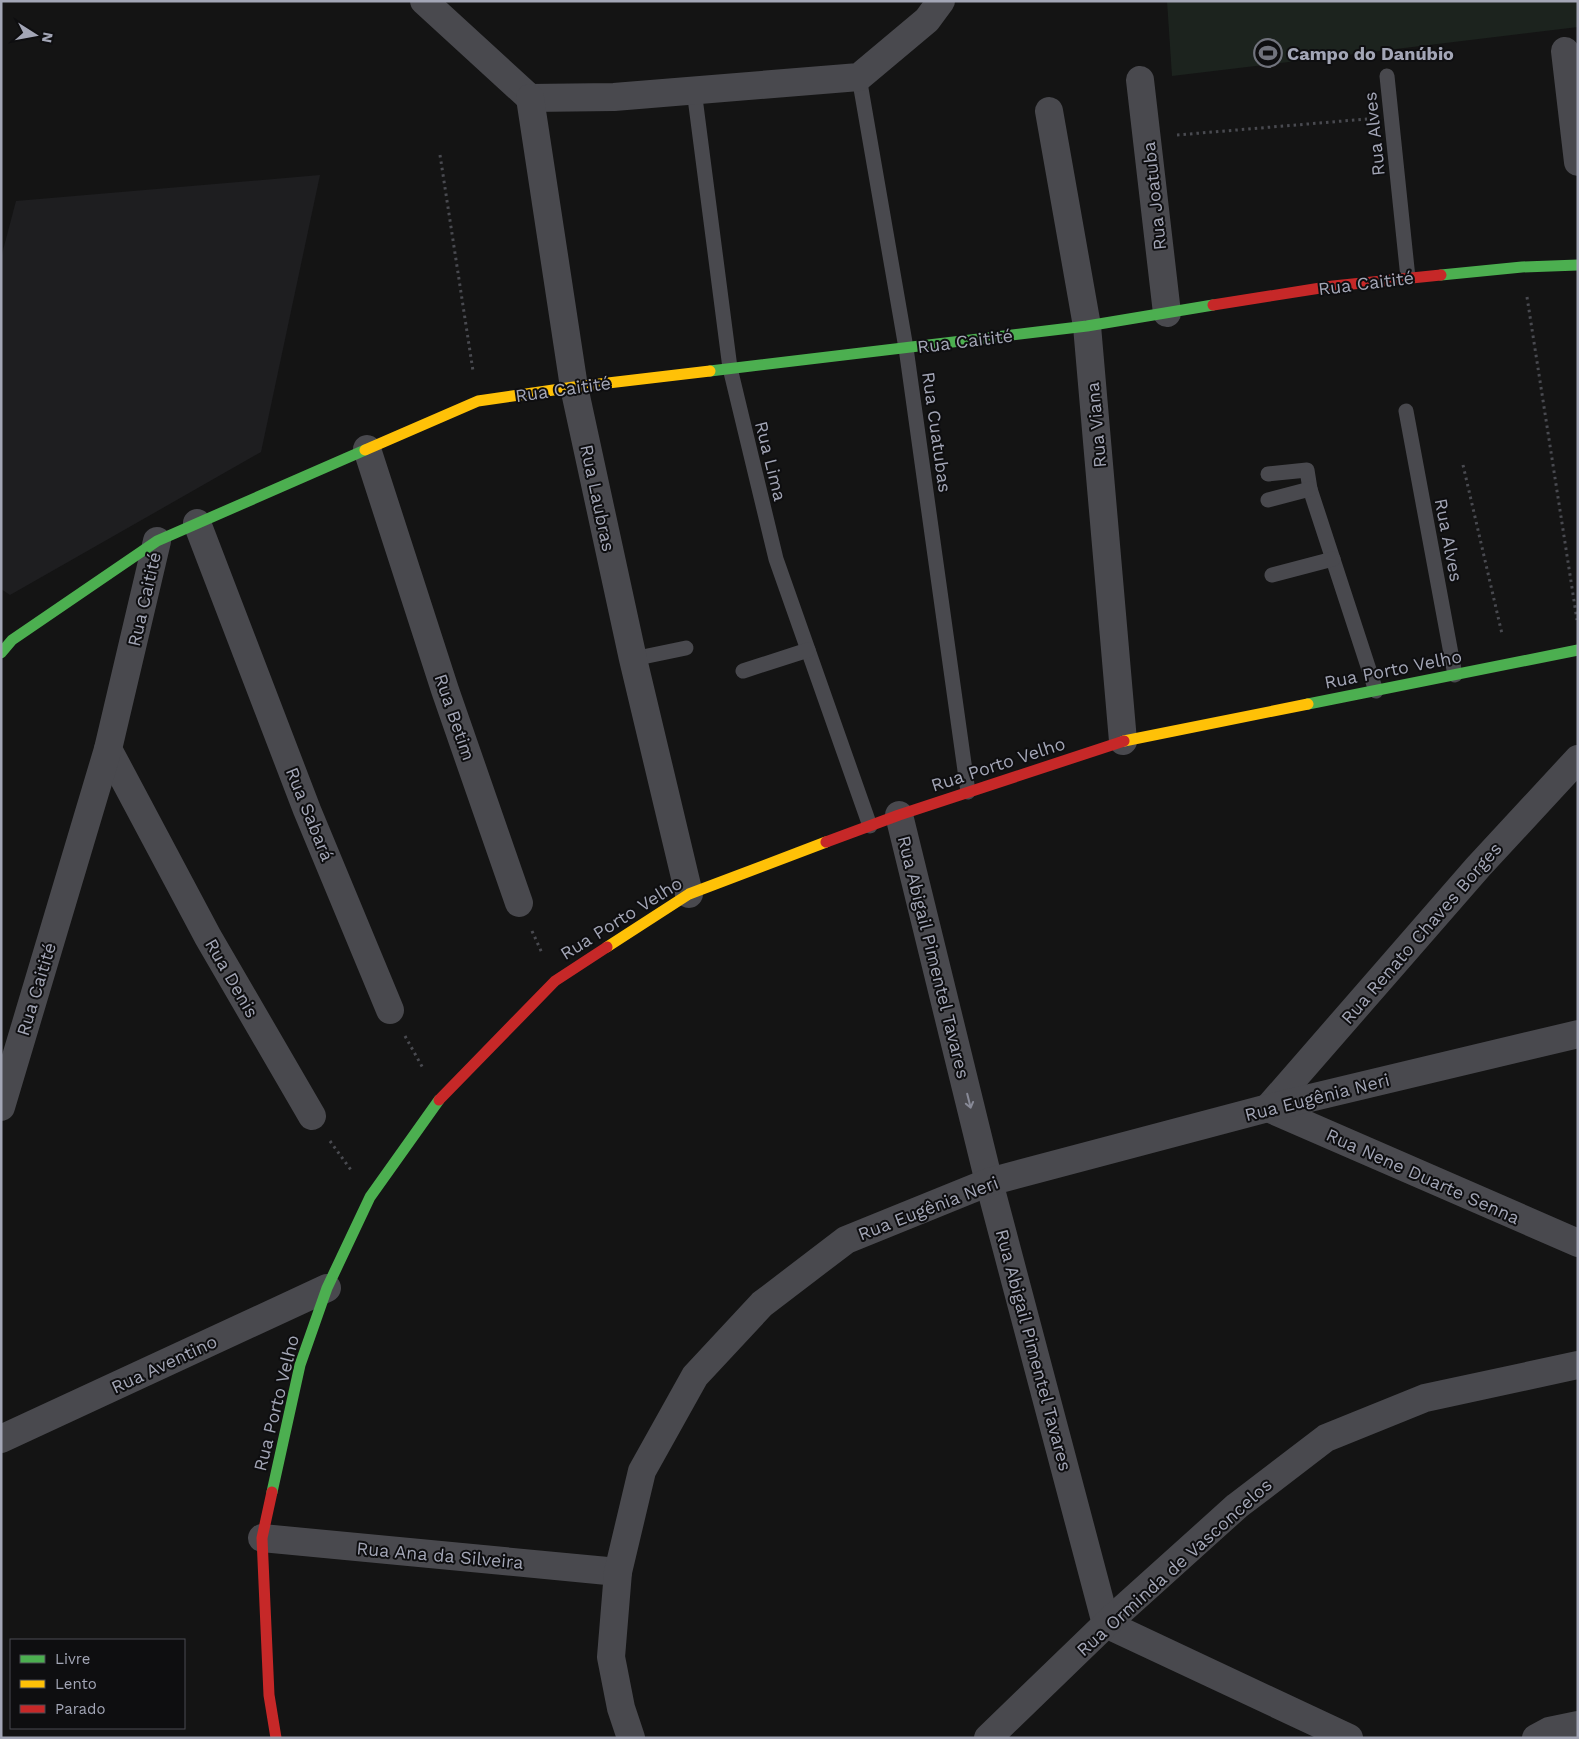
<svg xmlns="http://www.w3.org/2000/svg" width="1579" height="1739" font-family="'Work Sans',sans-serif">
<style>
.built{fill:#1e1e20}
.green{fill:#1c231e}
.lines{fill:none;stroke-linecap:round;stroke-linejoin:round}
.path{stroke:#494a50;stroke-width:3;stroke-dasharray:2.5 4;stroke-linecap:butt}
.lane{stroke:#49494e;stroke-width:15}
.street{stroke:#49494e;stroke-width:28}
.fast{stroke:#4caf50;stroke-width:11}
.slow{stroke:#ffc107;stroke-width:11}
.jam{stroke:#c62828;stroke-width:11}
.oneway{stroke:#888a97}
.labels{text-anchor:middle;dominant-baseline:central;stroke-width:4;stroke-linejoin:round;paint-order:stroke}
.poi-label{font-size:18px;font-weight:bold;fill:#a3a6b6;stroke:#0e0e10;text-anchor:start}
.street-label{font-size:18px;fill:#a3a6b6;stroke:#0e0e10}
</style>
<rect width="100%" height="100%" fill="#141414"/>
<path class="built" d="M320,175L261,452L10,595L1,589V258L16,201Z"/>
<path class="green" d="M1167,1H1578V27L1172,76Z"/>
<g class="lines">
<g class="path">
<path d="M1177,135L1367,119"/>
<path d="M440,155L473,371"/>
<path d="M1527,297L1577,620"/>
<path d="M1463,465L1502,634"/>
<path d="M532,931L542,953"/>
<path d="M405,1036L424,1070"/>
<path d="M330,1141L351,1170"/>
</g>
<g class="lane">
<path d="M1387,76L1408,278"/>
<path d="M859,77L906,348L968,792"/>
<path d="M694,90L730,368L776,559L870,826"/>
<path d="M1406,411L1455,675"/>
<path d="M1268,474L1307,470L1310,489L1376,691"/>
<path d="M1268,500L1310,489"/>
<path d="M1272,575L1333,559"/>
<path d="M633,659L686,648"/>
<path d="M743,671L808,650"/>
</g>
<g class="street">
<path d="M424,1L530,98L614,97L859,77L927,20L941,1"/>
<path d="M1565,51L1578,162"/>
<path d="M1140,80L1167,313"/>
<path d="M530,98L574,387L633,659L689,894"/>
<path d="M1049,111L1087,326L1123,741"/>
<path d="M367,449L445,690L519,903"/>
<path d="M197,523L307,810L390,1010"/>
<path d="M108,749L208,937L312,1116"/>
<path d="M899,815L989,1182L1106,1624L1349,1738"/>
<path d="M1,1107L108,749L157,541"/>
<path d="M1268,1108L1478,867L1578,759"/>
<path d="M1268,1108L1578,1243"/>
<path d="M1,1439L327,1288"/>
<path d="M262,1538L618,1572"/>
<path d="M631,1738L621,1708L611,1657L618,1572L642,1471L695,1376L762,1304L846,1240L989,1182L1268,1108L1578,1034"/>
<path d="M988,1738L1106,1624L1237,1506L1326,1438L1425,1398L1578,1365"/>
<path d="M1536,1738L1549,1731L1578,1725"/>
</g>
<g class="fast">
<path d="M1441,275L1522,267L1578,265"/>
<path d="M710,371L1087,326L1213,305"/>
<path d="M1,653L12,640L157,541L365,450"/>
<path d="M1308,704L1578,650"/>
<path d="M272,1492L300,1365L327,1288L370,1197L439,1100"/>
</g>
<g class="slow">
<path d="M365,450L478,401L574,387L710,371"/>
<path d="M1124,741L1308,704"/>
<path d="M607,947L689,894L826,842"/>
</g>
<g class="jam">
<path d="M1213,305L1333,286L1441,275"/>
<path d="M826,842L899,815L1124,741"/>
<path d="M439,1100L555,981L607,947"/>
<path d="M272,1492L262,1538L269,1695L276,1738"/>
</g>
</g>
<defs><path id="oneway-shaft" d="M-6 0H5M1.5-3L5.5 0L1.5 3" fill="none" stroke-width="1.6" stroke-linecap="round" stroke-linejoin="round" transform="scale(1.25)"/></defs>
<use class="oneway" href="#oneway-shaft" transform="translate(969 1101) rotate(76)"/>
<defs>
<symbol id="stadium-ring" viewBox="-11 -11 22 22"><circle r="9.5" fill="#0e0e10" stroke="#71737d" stroke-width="1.5"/><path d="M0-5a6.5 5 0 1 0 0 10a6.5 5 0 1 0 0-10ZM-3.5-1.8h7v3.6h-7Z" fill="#71737d"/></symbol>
</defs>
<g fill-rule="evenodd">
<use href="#stadium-ring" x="1252" y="37" width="32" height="32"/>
</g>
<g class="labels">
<g class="poi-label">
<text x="1287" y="53">Campo do Danúbio</text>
</g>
<g class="street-label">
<text transform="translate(1374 134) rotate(-96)">Rua Alves</text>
<text transform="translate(1154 196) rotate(-96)">Rua Joatuba</text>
<text transform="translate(1366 283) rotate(-7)">Rua Caitité</text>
<text transform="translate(965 341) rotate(-7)">Rua Caitité</text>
<text transform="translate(563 389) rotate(-8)">Rua Caitité</text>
<text transform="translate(1096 425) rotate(-95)">Rua Viana</text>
<text transform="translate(937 432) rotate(82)">Rua Cuatubas</text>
<text transform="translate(771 461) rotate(76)">Rua Lima</text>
<text transform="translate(598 498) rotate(78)">Rua Laubras</text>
<text transform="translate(1449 540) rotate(79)">Rua Alves</text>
<text transform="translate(144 599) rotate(-77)">Rua Caitité</text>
<text transform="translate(1393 669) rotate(-11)">Rua Porto Velho</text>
<text transform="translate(455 717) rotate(71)">Rua Betim</text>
<text transform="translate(998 764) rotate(-18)">Rua Porto Velho</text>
<text transform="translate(310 814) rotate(68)">Rua Sabará</text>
<text transform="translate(621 918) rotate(-32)">Rua Porto Velho</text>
<text transform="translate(1421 933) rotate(-49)">Rua Renato Chaves Borges</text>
<text transform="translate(934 957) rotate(76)">Rua Abigail Pimentel Tavares</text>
<text transform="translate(232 978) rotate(60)">Rua Denis</text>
<text transform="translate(36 989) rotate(-73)">Rua Caitité</text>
<text transform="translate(1317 1097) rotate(-14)">Rua Eugênia Neri</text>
<text transform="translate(1423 1176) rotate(24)">Rua Nene Duarte Senna</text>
<text transform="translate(928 1208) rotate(-21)">Rua Eugênia Neri</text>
<text transform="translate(1034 1350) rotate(75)">Rua Abigail Pimentel Tavares</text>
<text transform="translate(164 1364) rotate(-25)">Rua Aventino</text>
<text transform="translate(276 1403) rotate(-76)">Rua Porto Velho</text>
<text transform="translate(440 1555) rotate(5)">Rua Ana da Silveira</text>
<text transform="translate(1174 1567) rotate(-42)">Rua Orminda de Vasconcelos</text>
</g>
</g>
<rect width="1579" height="1739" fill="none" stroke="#a3a6b6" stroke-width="5"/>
<rect x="10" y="1639" width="175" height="90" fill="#0e0e10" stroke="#4a4b52"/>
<rect x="20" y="1655" width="25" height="8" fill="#4caf50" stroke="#4a4b52"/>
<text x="55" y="1664" font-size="15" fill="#a3a6b6">Livre</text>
<rect x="20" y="1680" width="25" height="8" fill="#ffc107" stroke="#4a4b52"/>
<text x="55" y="1689" font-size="15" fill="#a3a6b6">Lento</text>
<rect x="20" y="1705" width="25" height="8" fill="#c62828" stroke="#4a4b52"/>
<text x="55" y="1714" font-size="15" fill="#a3a6b6">Parado</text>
<g transform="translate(35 35) rotate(101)" stroke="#0e0e10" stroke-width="4" paint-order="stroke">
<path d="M0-4L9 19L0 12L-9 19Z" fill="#a3a6b6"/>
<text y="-8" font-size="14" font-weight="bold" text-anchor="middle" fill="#a3a6b6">N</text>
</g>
</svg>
